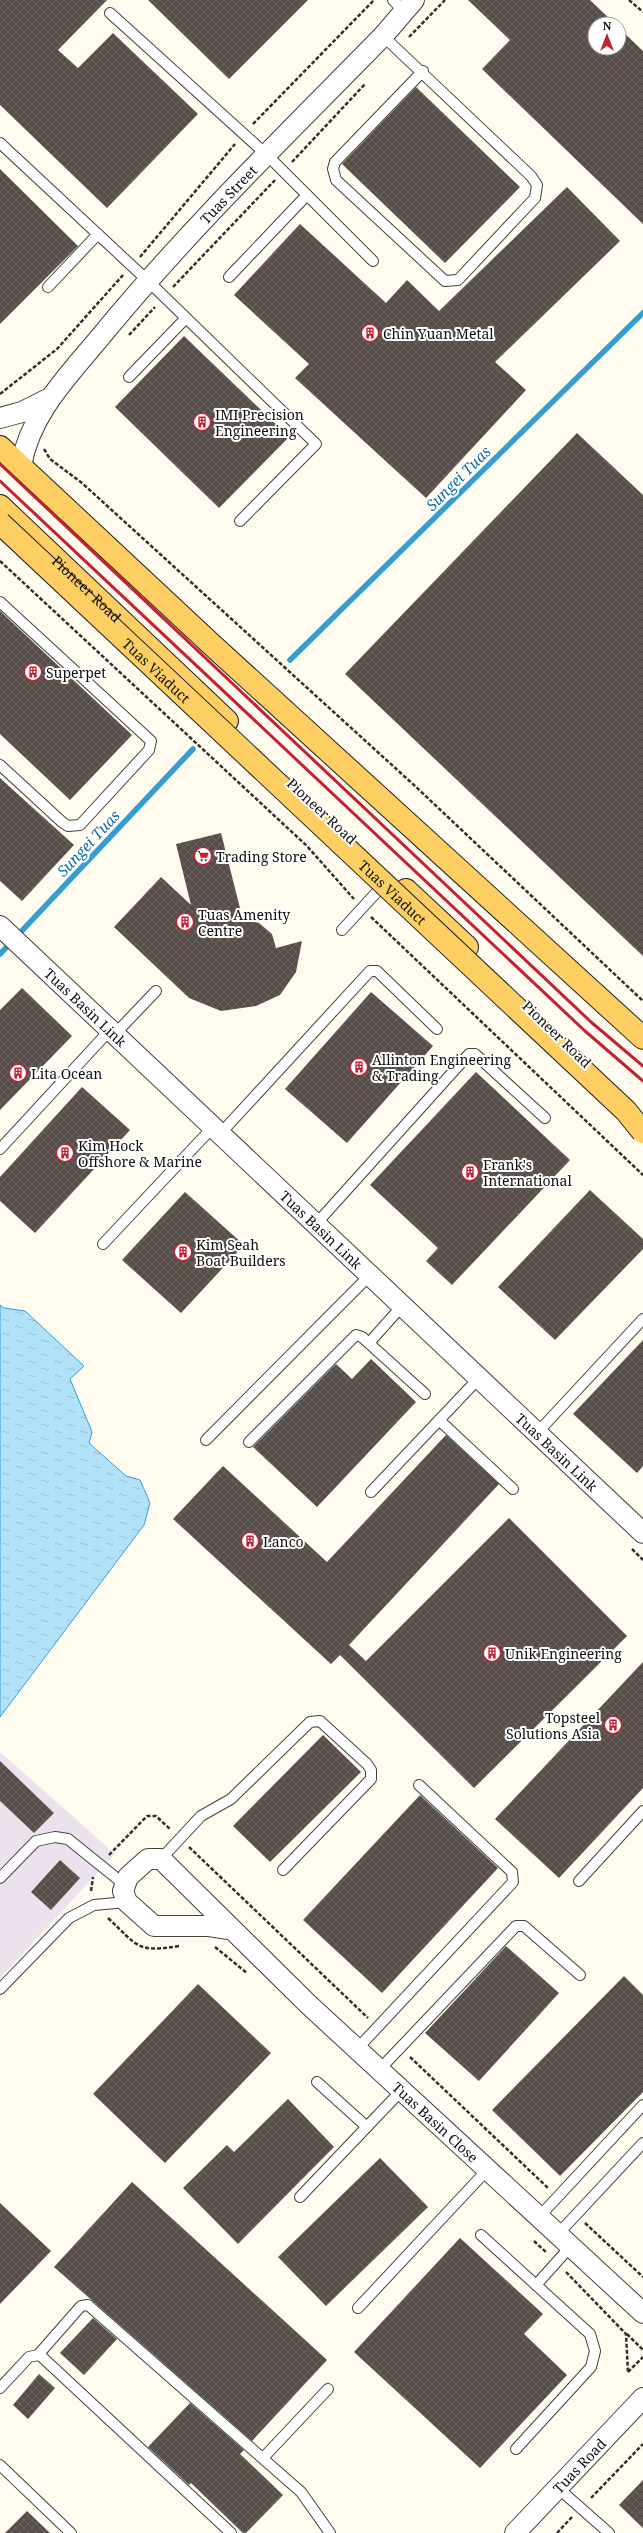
<svg xmlns="http://www.w3.org/2000/svg" width="643" height="2533" font-family="'Noto Serif',serif">
<style>
.industrial{fill:#ebe2ed}
.water{fill:url(#water-ripples);stroke:#369dd2}
.lines{fill:none;stroke-linecap:round;stroke-linejoin:round}
.stream{stroke:#369dd2;stroke-width:5.5}
.building{fill:url(#building-cross-hatch)}
.lane-casing{stroke:#414141;stroke-width:12}
.street-casing{stroke:#414141;stroke-width:22}
.primary-casing{stroke:#1f1f1f;stroke-width:24}
.path{stroke:#303030;stroke-width:2.5;stroke-dasharray:4 2;stroke-linecap:butt}
.lane{stroke:#fff;stroke-width:10}
.street{stroke:#fff;stroke-width:20}
.primary{stroke:#fdce62;stroke-width:22}
.rail{stroke:#c42133;stroke-width:3}
.primary-bridge-casing{stroke:#1f1f1f;stroke-width:24;stroke-linecap:butt}
.primary-bridge{stroke:#fdce62;stroke-width:22}
.labels{text-anchor:middle;dominant-baseline:central;stroke-width:4;stroke-linejoin:round;paint-order:stroke}
.street-label{font-size:14px;fill:#0e0e0e;stroke:#fff}
.poi-label{font-size:14px;fill:#0e0e0e;stroke:#fff;text-anchor:start}
.water-label{font-size:15px;font-style:italic;fill:#126ea5;stroke:#fff}
</style>
<defs>
<pattern id="water-ripples" width="26" height="14" patternUnits="userSpaceOnUse"><rect width="26" height="14" fill="#b2e2f8"/><path d="M2 4q2-2 4 0t4 0M15 11q2-2 4 0t4 0" fill="none" stroke="#98c1d3"/></pattern>
<pattern id="building-cross-hatch" width="8" height="8" patternUnits="userSpaceOnUse"><rect width="8" height="8" fill="#574e4a"/><path d="M0 0l8 8M0 8l8-8" fill="none" stroke="#6a6360"/></pattern>
</defs>
<rect width="100%" height="100%" fill="#fffbef"/>
<path class="industrial" d="M0,1752L115,1854L0,1978Z"/>
<path class="water" d="M0,1305L4,1308L25,1311L84,1366L70,1379L92,1432L89,1443L126,1476L140,1480L150,1503L144,1525L0,1717Z"/>
<g class="lines">
<g class="stream">
<path d="M290,660L643,313"/>
<path d="M0,954L193,749"/>
</g>
</g>
<g class="building">
<path d="M0,0H107L58,50L78,68L113,33L198,114L107,208L0,105Z"/>
<path d="M148,0H308L229,79Z"/>
<path d="M468,0H590L615,24H595V48H619V28L643,51V224L482,69L510,40Z"/>
<path d="M416,87L520,187L445,263L342,164Z"/>
<path d="M0,169L78,246L0,324Z"/>
<path d="M567,187L620,241L495,362L526,390L426,498L295,378L309,364L234,295L300,224L386,303L407,280L439,311Z"/>
<path d="M184,336L289,437L219,508L115,407Z"/>
<path d="M577,433L643,495V956L345,674Z"/>
<path d="M0,611L132,735L70,800L0,734Z"/>
<path d="M0,778L74,845L22,901L0,881Z"/>
<path d="M221,833L243,920L259,923L272,934L276,948L302,941L296,972L280,995L256,1006L221,1011L189,998L114,927L161,877L191,905L176,844Z"/>
<path d="M22,988L72,1036L0,1110V1010Z"/>
<path d="M371,992L433,1046L347,1143L285,1089Z"/>
<path d="M476,1072L570,1160L452,1285L426,1261L438,1248L370,1185Z"/>
<path d="M82,1087L130,1130L35,1233L0,1201V1177Z"/>
<path d="M590,1190L643,1239V1249L555,1340L498,1287Z"/>
<path d="M185,1192L244,1245L181,1313L122,1260Z"/>
<path d="M643,1340V1466L637,1473L573,1414Z"/>
<path d="M371,1359L416,1402L317,1507L253,1447L336,1364L352,1379Z"/>
<path d="M446,1435L499,1484L349,1645L366,1661L509,1518L627,1636L474,1788L340,1655L331,1664L173,1519L223,1466L327,1562Z"/>
<path d="M643,1662V1788L559,1878L495,1819Z"/>
<path d="M323,1735L361,1772L270,1862L233,1826Z"/>
<path d="M0,1761L54,1813L34,1833L0,1801Z"/>
<path d="M420,1795L498,1868L382,1993L303,1920Z"/>
<path d="M60,1860L80,1878L51,1910L31,1892Z"/>
<path d="M506,1946L559,1993L479,2081L425,2033Z"/>
<path d="M624,1976L643,1995V2092L560,2176L492,2110Z"/>
<path d="M198,1984L271,2053L165,2163L93,2094Z"/>
<path d="M288,2099L334,2147L238,2244L183,2188L227,2145L234,2152Z"/>
<path d="M380,2158L428,2207L326,2306L278,2257Z"/>
<path d="M132,2182L327,2360L252,2441L54,2267Z"/>
<path d="M0,2203L51,2251L0,2304Z"/>
<path d="M460,2238L543,2314L524,2334L567,2375L480,2468L354,2352Z"/>
<path d="M93,2318L117,2339L84,2375L60,2353Z"/>
<path d="M39,2374L55,2388L28,2419L13,2405Z"/>
<path d="M190,2403L244,2450L240,2454L283,2495L246,2533H243L191,2483L189,2485L148,2447Z"/>
<path d="M643,2480V2528L619,2505Z"/>
<path d="M27,2511L50,2533H5Z"/>
</g>
<g class="lines">
<defs>
<g id="lane">
<path d="M393,0L404,12"/>
<path d="M110,13L267,155L373,261"/>
<path d="M383,36L531,176L537,185L535,198L458,280L445,281L336,180L333,169L335,162L423,71"/>
<path d="M0,143L147,280L316,444L240,521"/>
<path d="M229,277L307,195"/>
<path d="M48,287L98,234"/>
<path d="M129,377L186,318"/>
<path d="M0,602L151,741L149,750L80,825L68,826L62,822L0,765"/>
<path d="M342,930L386,882"/>
<path d="M115,1034L156,991"/>
<path d="M220,1134L370,971H377L437,1029"/>
<path d="M0,1149L110,1030"/>
<path d="M316,1224L469,1054H475L545,1118"/>
<path d="M103,1244L213,1127"/>
<path d="M369,1343L402,1306"/>
<path d="M439,1420L513,1489"/>
<path d="M537,1433L643,1319"/>
<path d="M206,1440L370,1275"/>
<path d="M249,1442L356,1335L362,1337L425,1394"/>
<path d="M371,1492L479,1378"/>
<path d="M161,1859L201,1816L231,1799L310,1722L320,1721L367,1764L371,1770V1779L283,1870"/>
<path d="M0,1878L36,1841L55,1837L68,1839L125,1885"/>
<path d="M579,1881L643,1811"/>
<path d="M0,1989L69,1918L94,1905L127,1902"/>
<path d="M358,2048L513,1882L512,1872L419,1785"/>
<path d="M380,2069L516,1926H524L580,1975"/>
<path d="M317,2082L367,2127"/>
<path d="M300,2197L402,2090"/>
<path d="M539,2217L643,2105"/>
<path d="M558,2234L643,2143"/>
<path d="M481,2235L590,2334L595,2351L591,2367L516,2449"/>
<path d="M536,2285L571,2246"/>
<path d="M358,2308L488,2169"/>
<path d="M38,2355L81,2306L88,2305L301,2492L330,2533"/>
<path d="M0,2388L29,2357L38,2355L42,2357L231,2533"/>
<path d="M263,2458L328,2389"/>
<path d="M0,2465L71,2533"/>
<path d="M558,2488L609,2533"/>
</g>
<g id="street">
<path d="M0,418L22,412L50,398"/>
<path id="s1" d="M21,466C30,413 69,375 102,335C189,229 288,133 383,36L414,0"/>
<path id="s2" d="M0,926L643,1533"/>
<path id="s3" d="M229,1929L209,1926H154L127,1902L123,1891L128,1877L148,1859H161L308,2004L643,2313"/>
<path id="s4" d="M515,2533L643,2398"/>
</g>
<g id="primary">
<path d="M0,447L211,644L643,1038"/>
<path id="s5" d="M0,506L227,721"/>
<path d="M406,890L467,947"/>
</g>
</defs>
<use href="#lane" class="lane-casing"/>
<use href="#street" class="street-casing"/>
<use href="#primary" class="primary-casing"/>
<g class="path">
<path d="M629,0L643,12"/>
<path d="M409,37L445,0"/>
<path d="M253,124L374,0"/>
<path d="M292,162L365,84"/>
<path d="M140,257L235,144"/>
<path d="M173,287L275,180"/>
<path d="M129,335L155,307"/>
<path d="M0,394L57,349L123,275"/>
<path d="M44,449L50,459L82,483L415,786L643,1001"/>
<path d="M0,561L307,846L354,899"/>
<path d="M371,917L643,1175"/>
<path d="M632,1549L643,1560"/>
<path d="M189,1847L368,2018"/>
<path d="M109,1855L147,1816H156L171,1830"/>
<path d="M91,1891L93,1877"/>
<path d="M108,1918C138,1946 136,1953 179,1946"/>
<path d="M215,1947L247,1973"/>
<path d="M410,2057L548,2188"/>
<path d="M585,2223L643,2277"/>
<path d="M534,2241L547,2253"/>
<path d="M566,2272L626,2334L628,2373"/>
<path d="M627,2334L643,2350"/>
<path d="M628,2372L643,2357"/>
<path d="M591,2498L643,2444"/>
<path d="M557,2533L572,2517"/>
</g>
<use href="#lane" class="lane"/>
<use href="#street" class="street"/>
<use href="#primary" class="primary"/>
<g class="rail">
<path d="M0,464L591,1022L643,1066"/>
<path d="M0,481L585,1031L643,1081"/>
</g>
<defs>
<g id="primary-bridge">
<path id="s6" d="M0,523L626,1111L643,1132"/>
</g>
</defs>
<use href="#primary-bridge" class="primary-bridge-casing"/>
<use href="#primary-bridge" class="primary-bridge"/>
</g>
<defs>
<symbol id="building-ring" viewBox="-11 -11 22 22"><circle r="9.5" fill="#fff" stroke="#c42133" stroke-width="1.5"/><path d="M-4-6H4V6H1V3H-1V6H-4ZM-2.5-4.3h1.7v1.8h-1.7ZM.8-4.3h1.7v1.8H.8ZM-2.5-1h1.7V.8h-1.7ZM.8-1h1.7V.8H.8Z" fill="#c42133"/></symbol>
<symbol id="supermarket-ring" viewBox="-11 -11 22 22"><circle r="9.5" fill="#fff" stroke="#c42133" stroke-width="1.5"/><path d="M-6-5.5h2.5l.6 2H6L4.5 2H-2.5L-4.4-4H-6ZM-1.5 3.2a1.3 1.3 0 1 0 .1 0ZM3 3.2a1.3 1.3 0 1 0 .1 0Z" fill="#c42133"/></symbol>
</defs>
<g fill-rule="evenodd">
<use href="#building-ring" x="360" y="323" width="20" height="20"/>
<use href="#building-ring" x="192" y="412" width="20" height="20"/>
<use href="#building-ring" x="23" y="662" width="20" height="20"/>
<use href="#supermarket-ring" x="193" y="846" width="20" height="20"/>
<use href="#building-ring" x="175" y="912" width="20" height="20"/>
<use href="#building-ring" x="349" y="1057" width="20" height="20"/>
<use href="#building-ring" x="8" y="1063" width="20" height="20"/>
<use href="#building-ring" x="55" y="1143" width="20" height="20"/>
<use href="#building-ring" x="460" y="1162" width="20" height="20"/>
<use href="#building-ring" x="173" y="1242" width="20" height="20"/>
<use href="#building-ring" x="240" y="1531" width="20" height="20"/>
<use href="#building-ring" x="482" y="1643" width="20" height="20"/>
<use href="#building-ring" x="603" y="1715" width="20" height="20"/>
</g>
<g class="labels">
<g class="street-label">
<text stroke="none"><textPath href="#s1" startOffset="345">Tuas Street</textPath></text>
<text stroke="none"><textPath href="#s5" startOffset="120">Pioneer Road</textPath></text>
<text stroke="none"><textPath href="#s6" startOffset="215">Tuas Viaduct</textPath></text>
<text transform="translate(322 811) rotate(43)">Pioneer Road</text>
<text stroke="none"><textPath href="#s6" startOffset="539">Tuas Viaduct</textPath></text>
<text stroke="none"><textPath href="#s2" startOffset="118">Tuas Basin Link</textPath></text>
<text transform="translate(557 1034) rotate(44)">Pioneer Road</text>
<text stroke="none"><textPath href="#s2" startOffset="442">Tuas Basin Link</textPath></text>
<text stroke="none"><textPath href="#s2" startOffset="766">Tuas Basin Link</textPath></text>
<text stroke="none"><textPath href="#s3" startOffset="558">Tuas Basin Close</textPath></text>
<text stroke="none"><textPath href="#s4" startOffset="93">Tuas Road</textPath></text>
</g>
<g class="poi-label">
<text x="383" y="333">Chin Yuan Metal</text>
<text x="215" y="414">IMI Precision<tspan x="215" dy="16">Engineering</tspan></text>
<text x="46" y="672">Superpet</text>
<text x="216" y="856">Trading Store</text>
<text x="198" y="914">Tuas Amenity<tspan x="198" dy="16">Centre</tspan></text>
<text x="372" y="1059">Allinton Engineering<tspan x="372" dy="16">&amp; Trading</tspan></text>
<text x="31" y="1073">Lita Ocean</text>
<text x="78" y="1145">Kim Hock<tspan x="78" dy="16">Offshore &amp; Marine</tspan></text>
<text x="483" y="1164">Frank's<tspan x="483" dy="16">International</tspan></text>
<text x="196" y="1244">Kim Seah<tspan x="196" dy="16">Boat Builders</tspan></text>
<text x="263" y="1541">Lanco</text>
<text x="505" y="1653">Unik Engineering</text>
<text x="600" y="1717" text-anchor="end">Topsteel<tspan x="600" dy="16">Solutions Asia</tspan></text>
</g>
<g class="water-label">
<text transform="translate(458 478) rotate(-45)">Sungei Tuas</text>
<text transform="translate(88 843) rotate(-47)">Sungei Tuas</text>
</g>
</g>
<g transform="translate(607 36)"><circle r="19" fill="#ffffff" stroke="#9f9f9f"/>
<path d="M0-3L7 15L0 10L-7 15Z" fill="#c42133"/>
<text y="-6" font-size="11" font-weight="bold" text-anchor="middle" fill="#0e0e0e">N</text>
</g>
</svg>
